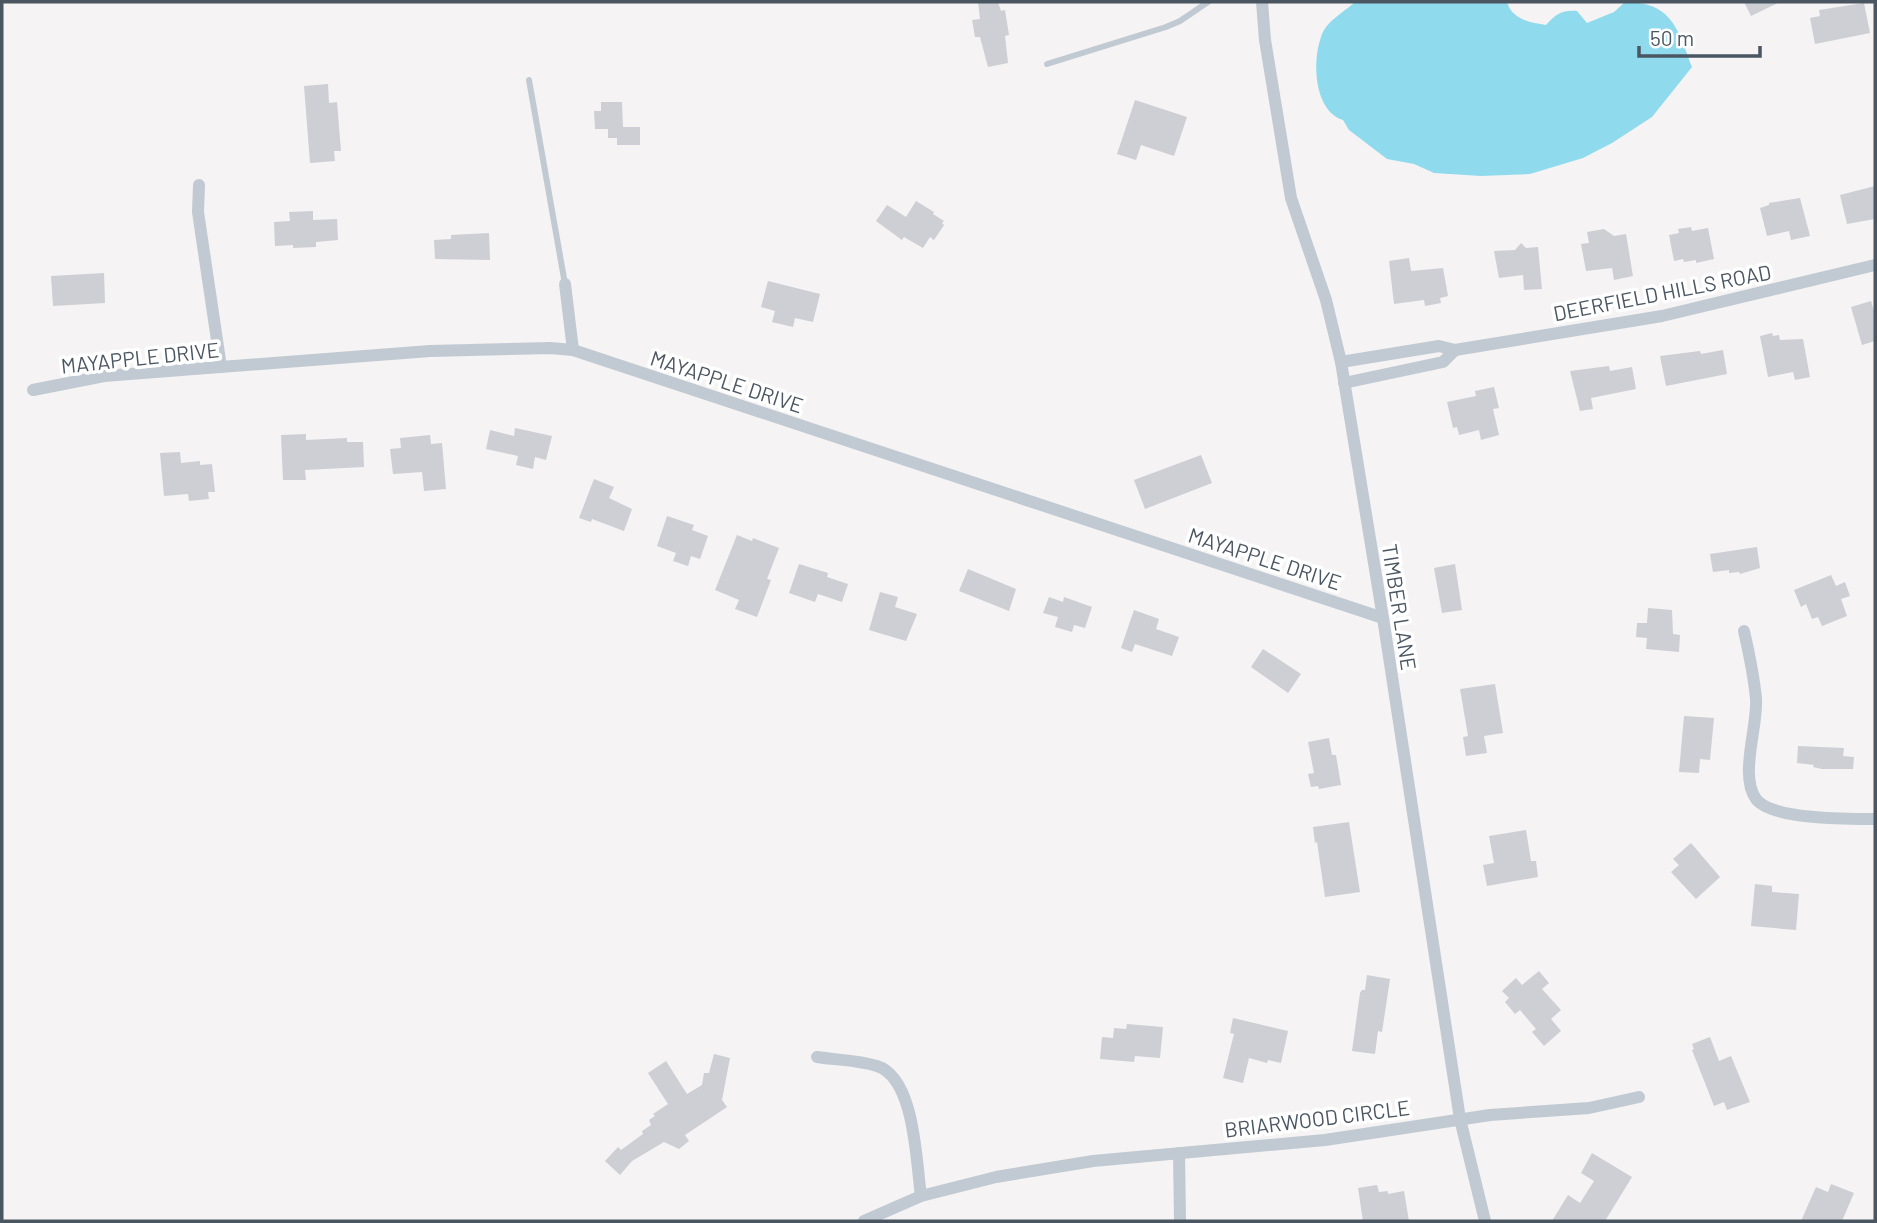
<svg xmlns="http://www.w3.org/2000/svg" width="1877" height="1223" font-family="Barlow,sans-serif">
<style>
.water{fill:#90daee}
.building{fill:#cdcfd5}
.lines{fill:none;stroke-linecap:round;stroke-linejoin:round}
.lane{stroke:#c1cad2;stroke-width:6}
.street{stroke:#c1cad2;stroke-width:12}
.labels{text-anchor:middle;dominant-baseline:central;stroke-width:7;stroke-linejoin:round;paint-order:stroke}
.street-label{font-size:21px;fill:#4a5661;stroke:#fff}
</style>
<rect width="100%" height="100%" fill="#f5f3f3"/>
<path class="water" d="M1355,2H1507C1512,19 1530,23 1546,25C1556,14 1562,10 1577,11L1587,23L1614,12L1625,2C1672,2 1678,29 1692,67L1652,117L1612,143L1583,158L1530,174L1481,176L1434,173L1414,164L1387,159L1349,130L1343,120C1314,111 1312,62 1321,37C1326,21 1343,13 1355,2Z"/>
<g class="building">
<path d="M978,2H998L1001,11L1005,10L1009,35L1005,36L1008,63L988,67L980,37H975L972,20L980,19Z"/>
<path d="M1744,2H1780L1751,16Z"/>
<path d="M1864,3L1870,33L1815,44L1810,18L1820,16L1819,10Z"/>
<path d="M328,84L329,103L337,102L341,151H334L335,161L310,163L304,86Z"/>
<path d="M1135,100L1187,117L1174,156L1141,145L1136,160L1117,154Z"/>
<path d="M601,102H622L623,127H640V145H617V138H608V129H595L594,111H601Z"/>
<path d="M1875,186V219L1847,224L1840,195Z"/>
<path d="M1800,198L1810,236L1791,240L1789,231L1767,236L1760,208L1769,205V203Z"/>
<path d="M916,201L934,212L933,214L944,221L942,223L944,225L934,240L930,237L923,248L904,237L902,240L876,221L887,205L906,217Z"/>
<path d="M313,211V220L337,219L338,240L316,242V247L293,248V245L275,246L274,222L290,221L289,212Z"/>
<path d="M1691,227L1692,231L1708,228L1714,259L1696,263V260L1684,262L1683,259L1674,261L1669,235L1679,233L1678,229Z"/>
<path d="M1604,229L1614,236L1626,234L1633,276L1614,280L1612,268L1586,271L1581,244L1589,243L1587,232Z"/>
<path d="M489,233L490,260L435,259L434,240L451,239V235Z"/>
<path d="M1521,243L1526,248L1538,247L1542,289L1524,290L1523,275L1499,278L1494,251L1515,250Z"/>
<path d="M1409,258L1411,271L1443,268L1448,296L1440,298L1441,303L1425,306L1424,300L1394,304L1389,261Z"/>
<path d="M104,273L105,303L53,306L51,276Z"/>
<path d="M768,281L820,294L813,322L795,318L793,327L772,322L775,311L761,307Z"/>
<path d="M1871,301L1875,315V341L1862,345L1851,307Z"/>
<path d="M1772,333L1773,336L1779,335L1780,340L1803,339L1810,377L1795,380L1793,372L1768,377L1760,336Z"/>
<path d="M1723,350L1727,374L1666,386L1660,356L1700,351L1701,354Z"/>
<path d="M1609,366L1610,371L1632,367L1636,389L1591,398L1593,409L1580,411L1570,371Z"/>
<path d="M1494,387L1499,408L1493,409L1499,435L1481,440L1479,430L1459,435L1457,427L1453,428L1447,402L1476,396L1475,391Z"/>
<path d="M515,428L552,436L546,460L535,457L533,469L516,465L518,456L486,449L490,430L514,436Z"/>
<path d="M306,434V440L347,438V442H363L364,467L305,470L306,480H283L281,435Z"/>
<path d="M430,435L431,444L442,443L446,489L424,491L422,472L393,474L390,449L401,448L400,438Z"/>
<path d="M180,452L181,463L200,461V465L212,464L215,492H208L209,499L189,501L188,494L164,496L160,453Z"/>
<path d="M1201,455L1212,483L1145,509L1134,480Z"/>
<path d="M594,479L614,487L609,498L632,509L624,531L592,519L591,522L579,518Z"/>
<path d="M667,516L694,525L692,530L708,536L700,559L691,556L688,566L673,561L676,553L657,546Z"/>
<path d="M737,535L752,541L753,538L779,548L767,579L771,580L757,617L735,609L739,600L715,590Z"/>
<path d="M1757,547L1760,568L1740,574L1739,572L1729,573V570L1713,572L1710,554Z"/>
<path d="M799,564L828,573L827,577L848,584L842,602L818,594L815,602L789,593Z"/>
<path d="M1455,564L1462,610L1442,613L1434,568Z"/>
<path d="M968,569L1016,589L1009,611L959,591Z"/>
<path d="M1831,575L1836,586L1845,582L1850,596L1841,599L1847,616L1822,626L1818,617L1812,619L1806,604L1801,607L1794,590Z"/>
<path d="M880,592L898,597L895,607L917,614L906,641L869,630Z"/>
<path d="M1049,597L1063,602L1064,597L1092,607L1085,628L1074,625L1072,632L1055,627L1058,617L1043,613Z"/>
<path d="M1648,608L1672,610L1673,634L1680,635L1679,652L1646,649L1647,638L1636,637L1637,623H1647Z"/>
<path d="M1134,610L1159,619L1156,629L1179,637L1172,656L1135,644L1132,652L1121,648Z"/>
<path d="M1263,649L1301,674L1288,693L1251,667Z"/>
<path d="M1495,684L1503,733L1484,736L1487,753L1466,756L1463,737L1468,736L1460,689Z"/>
<path d="M1684,716L1714,718L1710,760L1700,759L1699,773L1679,772Z"/>
<path d="M1329,738L1332,755H1336L1341,785L1319,789L1318,786L1311,787L1308,774L1314,773L1308,742Z"/>
<path d="M1798,746L1844,748L1843,756L1854,757L1853,769H1822L1813,767L1814,765L1797,763Z"/>
<path d="M1349,822L1360,892L1325,897L1317,842L1315,843L1313,827Z"/>
<path d="M1526,830L1531,861H1536L1538,877L1487,886L1483,865L1494,863L1489,836Z"/>
<path d="M1691,843L1720,877L1696,899L1671,872L1679,865L1673,859Z"/>
<path d="M1755,884L1772,886V892L1799,894L1796,930L1751,926Z"/>
<path d="M1539,971L1549,983L1542,989L1561,1010L1551,1019L1561,1031L1544,1046L1532,1032L1536,1029L1520,1010L1515,1014L1505,1002L1509,998L1502,991L1516,978L1522,985Z"/>
<path d="M1367,975L1390,979L1382,1032L1378,1031L1375,1054L1352,1051L1360,993L1362,990H1365Z"/>
<path d="M1233,1018L1288,1031L1281,1063L1268,1060L1267,1063L1249,1058L1243,1083L1223,1078L1234,1034L1230,1033Z"/>
<path d="M1127,1024L1163,1027L1160,1058L1135,1056L1134,1062L1100,1059L1102,1037L1113,1038L1114,1028L1126,1029Z"/>
<path d="M1710,1037L1719,1061L1731,1056L1750,1102L1727,1110L1724,1102L1714,1106L1692,1050L1694,1049L1692,1044Z"/>
<path d="M714,1054L730,1058L722,1100L727,1107L685,1135L689,1141L679,1149L664,1142L632,1161L620,1175L605,1161L618,1147L621,1150L643,1134L642,1131L651,1125L649,1120L655,1116L653,1114L668,1104L648,1073L666,1061L687,1094L702,1085L704,1073H709Z"/>
<path d="M1592,1153L1632,1177L1605,1221H1552L1568,1195L1580,1203L1594,1181L1581,1173Z"/>
<path d="M1831,1184L1854,1193L1842,1221H1801L1816,1187L1828,1192Z"/>
<path d="M1377,1185L1379,1192L1388,1191V1194L1404,1191L1409,1221H1363L1358,1188Z"/>
</g>
<g class="lines">
<g class="lane">
<path d="M1047,64L1166,27L1180,21L1208,2"/>
<path d="M529,80L565,284"/>
</g>
<g class="street">
<path d="M1262,2L1265,40L1291,198L1326,300L1341,362L1383,618L1460,1119L1485,1221"/>
<path d="M199,185L198,212L221,367"/>
<path d="M565,284L573,350"/>
<path d="M1341,362L1439,346L1455,350L1662,316L1875,265"/>
<path d="M1344,383L1443,362L1455,350"/>
<path d="M33,390L104,376L430,351L550,348L573,350L1383,618"/>
<path d="M1744,631C1749,653 1754,676 1756,699C1758,726 1739,776 1756,799C1772,820 1850,819 1875,819"/>
<path d="M817,1057C836,1060 858,1060 877,1066C915,1078 916,1161 921,1196"/>
<path d="M1179,1153L1180,1221"/>
<path d="M864,1221L921,1196L996,1177L1093,1161L1325,1140L1490,1115L1589,1108L1639,1097"/>
</g>
</g>
<g class="labels">
<g class="street-label">
<text transform="translate(1662 292) rotate(-11)">DEERFIELD HILLS ROAD</text>
<text transform="translate(140 357) rotate(-6)">MAYAPPLE DRIVE</text>
<text transform="translate(727 381) rotate(18)">MAYAPPLE DRIVE</text>
<text transform="translate(1265 558) rotate(18)">MAYAPPLE DRIVE</text>
<text transform="translate(1400 607) rotate(81)">TIMBER LANE</text>
<text transform="translate(1317 1118) rotate(-7)">BRIARWOOD CIRCLE</text>
</g>
</g>
<rect width="1877" height="1223" fill="none" stroke="#4a5661" stroke-width="7"/>
<path d="M1639 46v10h121v-10" fill="none" stroke="#4a5661" stroke-width="3.5"/>
<text x="1650" y="46" font-size="21" fill="#4a5661" stroke="#ffffff" stroke-width="5" paint-order="stroke">50 m</text>
</svg>
